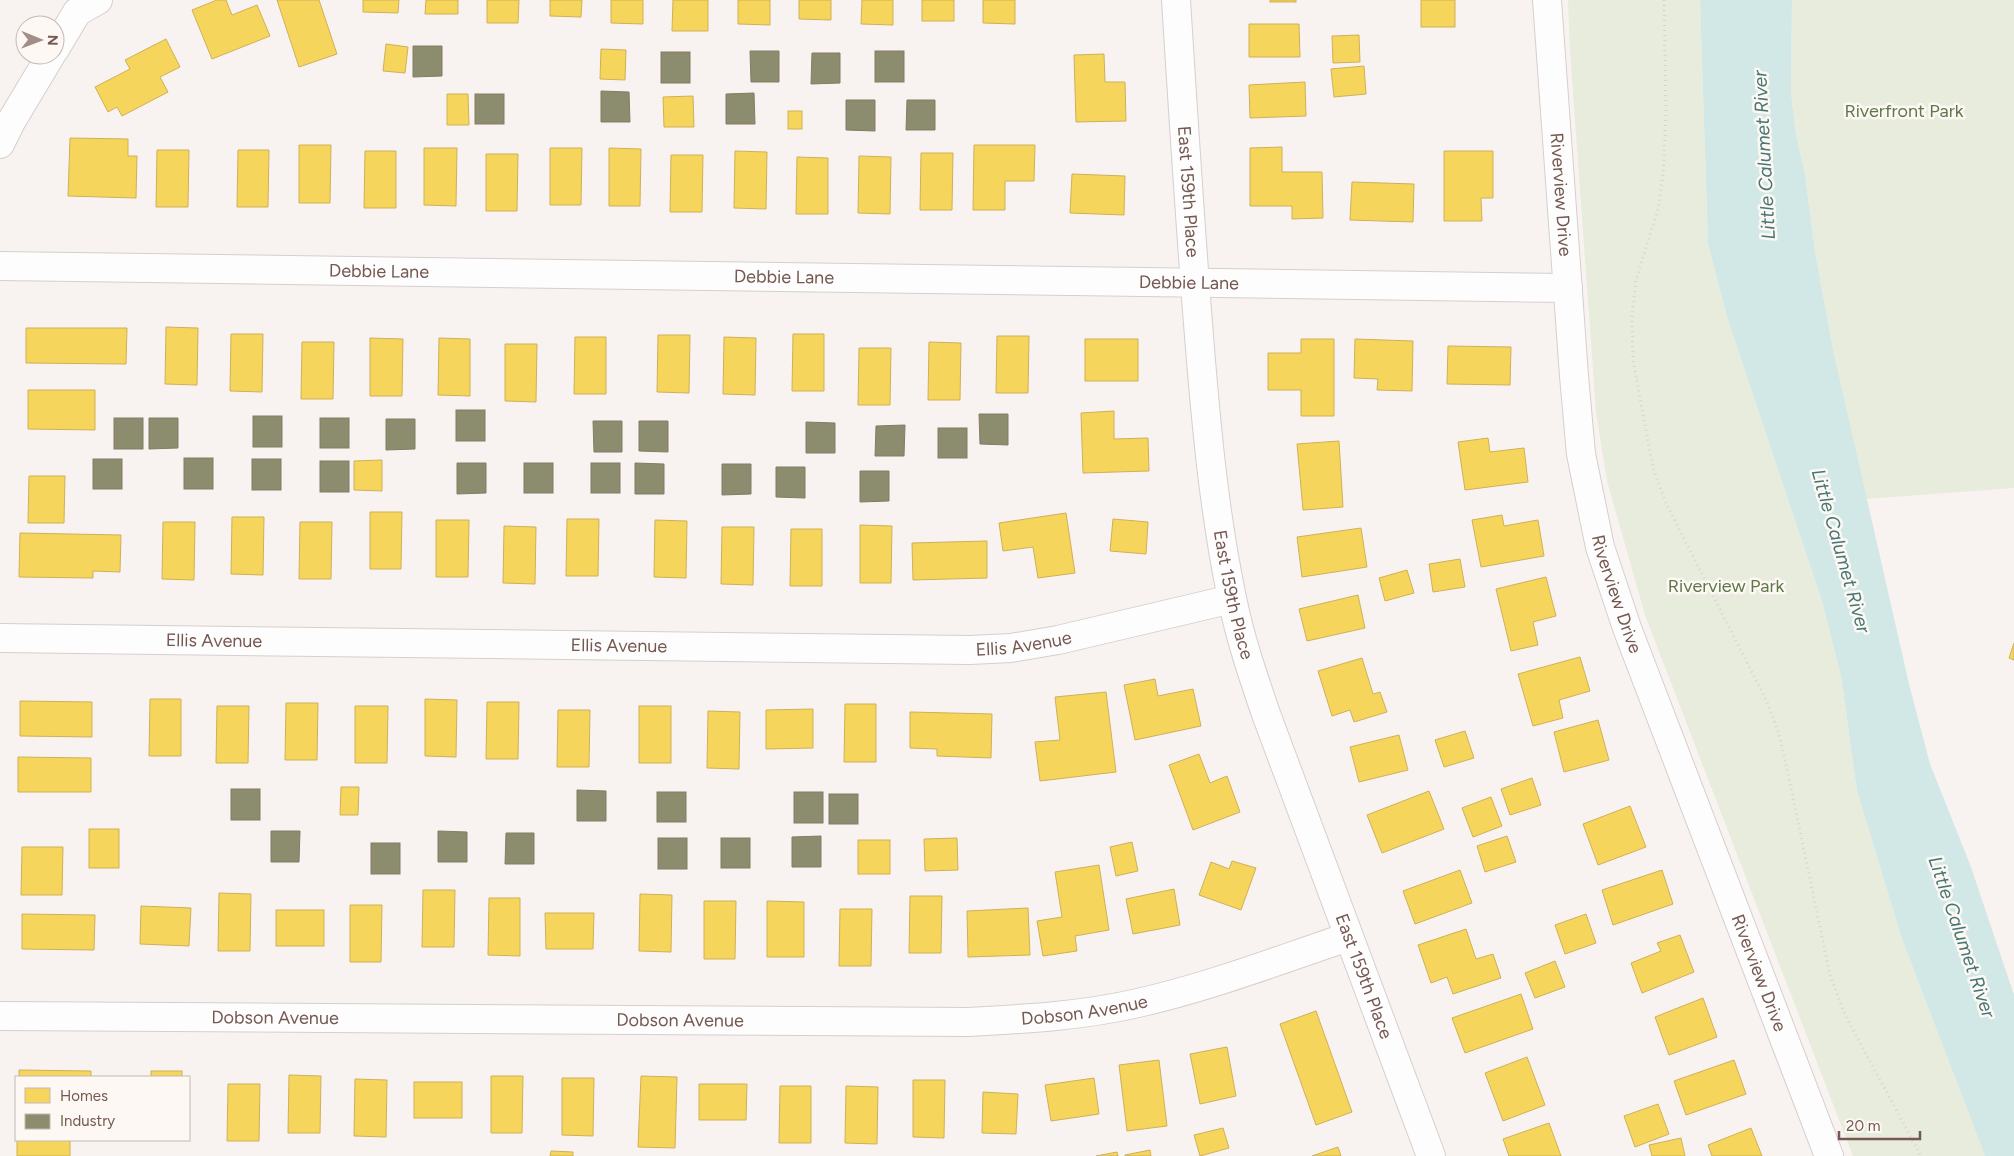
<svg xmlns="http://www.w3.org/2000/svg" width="2014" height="1156" font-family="Figtree,sans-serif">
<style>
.green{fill:#e8ecdc}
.water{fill:#d2e8e6}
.homes{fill:#f6d55c;stroke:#cfb059}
.industry{fill:#8c8c6e;stroke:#857c65}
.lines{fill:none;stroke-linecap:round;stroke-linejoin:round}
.minor-casing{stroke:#d6cfcc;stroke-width:30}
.path{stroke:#dad2d0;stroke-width:3;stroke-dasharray:1 4;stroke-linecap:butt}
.minor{stroke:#fefdfd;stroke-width:28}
.labels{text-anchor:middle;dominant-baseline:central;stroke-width:5;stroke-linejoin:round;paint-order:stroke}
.park-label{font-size:18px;fill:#5f784b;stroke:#fdf8f3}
.street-label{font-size:18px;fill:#745851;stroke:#fdf8f3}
.water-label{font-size:19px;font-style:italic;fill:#467676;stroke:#fdf8f3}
</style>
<rect width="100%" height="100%" fill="#f8f3f0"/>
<g class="green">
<path d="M1568,0H1700L1708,244L1727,317L1822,601L1841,676L1857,791L1902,939L1985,1156H1853L1645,615L1607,481L1596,412L1570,51Z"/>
<path d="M1792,0H2014V488L1866,499L1834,354L1815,252L1805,174L1796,135L1791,92Z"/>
</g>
<path class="water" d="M1700,0H1792L1791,92L1796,135L1805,174L1815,252L1834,354L1909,684L1930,764L1971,867L2014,995V1156H1985L1902,939L1857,791L1841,676L1822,601L1727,317L1708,244Z"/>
<g class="homes">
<path d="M217,0H226L232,15L257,5L270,36L212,59L192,10Z"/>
<path d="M277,0H319L337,54L299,67Z"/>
<path d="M363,0H399L398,13L363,12Z"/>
<path d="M426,0H458V14H425Z"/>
<path d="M487,0H519L518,23H487Z"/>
<path d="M550,0H582L581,17L550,16Z"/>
<path d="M611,0H643V24L611,23Z"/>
<path d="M673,0H708V31H672Z"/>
<path d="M738,0H770V25L738,24Z"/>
<path d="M799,0H831V20L799,19Z"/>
<path d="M862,0H893V25L861,24Z"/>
<rect x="922" y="0" width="32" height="21"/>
<path d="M983,0H1015V24L983,23Z"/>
<rect x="1270" y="0" width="26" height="2"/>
<rect x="1421" y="0" width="34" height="27"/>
<path d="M1249,24H1299L1300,57H1249Z"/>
<path d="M1359,35L1360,62L1333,63L1332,36Z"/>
<path d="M166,39L180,67L160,77L168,92L122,116L117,107L108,112L95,87L130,69L125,60Z"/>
<path d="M386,44L408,47L405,73L383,71Z"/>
<path d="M601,49L626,50L625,80L600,79Z"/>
<path d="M1104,54L1105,82H1125L1126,121L1076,122L1074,55Z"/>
<path d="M1364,66L1366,94L1334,97L1331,69Z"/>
<path d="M1305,82L1306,116L1250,118L1249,85Z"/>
<path d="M447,94H468L469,125H447Z"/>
<path d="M693,96L694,127H664L663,97Z"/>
<rect x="788" y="111" width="14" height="18"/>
<path d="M70,138L128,139V156H137L136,198L68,196Z"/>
<path d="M299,145H331L330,203H299Z"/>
<path d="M974,145H1035L1034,181H1005V210H973Z"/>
<path d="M1282,147V172H1322L1323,218L1292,219V206H1250V148Z"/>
<path d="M424,148H457L456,206L424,205Z"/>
<path d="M550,148H582L581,205H550Z"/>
<path d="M609,148L641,149L640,206H609Z"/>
<path d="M157,150H189L188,207H156Z"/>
<path d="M238,150H269L268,207H237Z"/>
<path d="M365,151H396V208H364Z"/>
<path d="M735,151L767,152L766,209L734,208Z"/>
<path d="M1444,151H1493V198H1481L1482,221H1444Z"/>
<path d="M921,153H953L952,210H920Z"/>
<path d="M486,154H518L517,211H486Z"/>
<path d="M671,155H703L702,212H670Z"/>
<path d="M859,156L891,157L890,214L858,213Z"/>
<path d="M797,157L828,158V214H796Z"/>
<path d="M1072,174L1125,176L1124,215L1070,213Z"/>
<path d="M1352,182L1414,184L1413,222L1350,220Z"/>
<path d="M166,327L198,328L197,385L165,384Z"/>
<path d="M26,328H127L126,364L26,363Z"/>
<path d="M231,334H263L262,392L230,391Z"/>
<path d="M793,334H824V391H792Z"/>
<path d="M658,335H690L689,393L657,392Z"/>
<path d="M997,336H1029L1028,393H996Z"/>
<path d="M575,337H606V394H574Z"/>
<path d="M724,337L756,338L755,395L723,394Z"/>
<path d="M370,338L403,339L402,396H370Z"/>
<path d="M439,338L470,339V396L438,395Z"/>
<rect x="1085" y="339" width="53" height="42"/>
<path d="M1301,339H1334V416H1301V390H1268V353H1301Z"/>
<path d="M1355,339L1413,341L1412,391L1377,390L1378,379L1354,378Z"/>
<path d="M302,342H334L333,399H301Z"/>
<path d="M929,342L961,343L960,400H928Z"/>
<path d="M505,344H537L536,402L505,401Z"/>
<path d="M1448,346L1511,347L1510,385L1447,384Z"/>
<path d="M859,348H891L890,405H858Z"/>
<path d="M28,390H95V430L28,429Z"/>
<path d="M1114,411V439L1148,438L1149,471L1083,473L1081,413Z"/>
<path d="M1488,438L1490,452L1524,448L1528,482L1465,490L1458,442Z"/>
<path d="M1339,441L1343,507L1303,510L1297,444Z"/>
<path d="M382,460V491L354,490V461Z"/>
<path d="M29,476H65L64,523H28Z"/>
<path d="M370,512H402L401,569H370Z"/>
<path d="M1066,513L1075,573L1038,578L1033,547L1003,551L999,523Z"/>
<path d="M1502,515L1504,526L1538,520L1544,556L1481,567L1472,520Z"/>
<path d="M232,517H264L263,575L231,574Z"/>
<path d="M567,519H599L598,576H566Z"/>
<path d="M1113,519L1148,522L1146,554L1110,551Z"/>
<path d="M436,520H469L468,577H436Z"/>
<path d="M655,520L687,521L686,578L654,577Z"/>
<path d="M163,522H195L194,580L162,579Z"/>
<path d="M300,522H332L331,579H299Z"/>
<path d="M860,525L892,526L891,583H860Z"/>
<path d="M504,526L536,527L535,584L503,583Z"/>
<path d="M722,527H754L753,585L721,584Z"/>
<path d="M1361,528L1367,567L1302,577L1297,537Z"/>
<path d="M791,529H822V586H790Z"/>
<path d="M20,533L121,535L120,572L93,571V578L19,577Z"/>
<path d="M987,541V578L913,580L912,543Z"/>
<path d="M1460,559L1465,587L1433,592L1429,564Z"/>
<path d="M1407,570L1414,593L1385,601L1379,578Z"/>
<path d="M1546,577L1556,616L1533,622L1538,645L1511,651L1496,589Z"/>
<path d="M1358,595L1365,628L1307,641L1299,609Z"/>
<path d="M2014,643V660L2009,658Z"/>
<path d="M1580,657L1590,691L1559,700L1563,718L1533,726L1518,674Z"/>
<path d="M1362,658L1373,694L1380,692L1387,712L1354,722L1350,710L1332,716L1318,671Z"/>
<path d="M1155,679L1158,696L1193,689L1201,726L1135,740L1124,685Z"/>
<path d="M1106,692L1116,772L1040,781L1035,742L1060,740L1055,697Z"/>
<path d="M150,699H181V756H149Z"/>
<path d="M425,699L457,700L456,757L425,756Z"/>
<path d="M20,701L92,702V737L20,736Z"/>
<path d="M487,702H519L518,759H486Z"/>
<path d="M286,703H318L317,760H285Z"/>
<path d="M845,704H876V762H844Z"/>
<path d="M217,706H249L248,763H216Z"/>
<path d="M355,706H388L387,763H355Z"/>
<rect x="639" y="706" width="32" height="57"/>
<path d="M813,709V748L766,749V710Z"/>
<path d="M558,710H590L589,767H557Z"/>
<path d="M708,711L740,712L739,769L707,768Z"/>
<path d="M910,712L992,714L991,758L937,756V749L910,748Z"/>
<path d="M1598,720L1609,760L1564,772L1554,732Z"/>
<path d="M1465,731L1474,758L1444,767L1435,740Z"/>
<path d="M1399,735L1408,770L1359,782L1350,747Z"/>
<path d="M1199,754L1210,783L1227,776L1240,812L1193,830L1169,765Z"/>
<path d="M18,757L91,758V792H18Z"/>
<path d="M1532,778L1541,805L1510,815L1501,789Z"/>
<path d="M341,787H359L358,815H340Z"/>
<path d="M1429,791L1444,829L1382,853L1367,815Z"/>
<path d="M1491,797L1502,826L1473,837L1462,808Z"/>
<path d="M1630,806L1646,847L1598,865L1583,824Z"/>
<rect x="89" y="829" width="30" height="39"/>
<path d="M1507,836L1516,862L1485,872L1477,846Z"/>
<path d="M957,838L958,870L925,871L924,839Z"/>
<rect x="858" y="840" width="32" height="34"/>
<path d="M1132,842L1138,871L1116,876L1110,847Z"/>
<path d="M22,847H63L62,895H21Z"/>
<path d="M1232,861L1256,868L1241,910L1199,895L1211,862L1229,869Z"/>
<path d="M1099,865L1109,930L1075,936L1077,951L1043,956L1037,921L1062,917L1055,872Z"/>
<path d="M1460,870L1472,903L1415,924L1403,891Z"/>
<path d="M1662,870L1673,904L1613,925L1602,890Z"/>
<path d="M1174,889L1180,925L1133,934L1126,899Z"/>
<path d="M423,890H455L454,947H422Z"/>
<path d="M219,893L251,894L250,951H218Z"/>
<path d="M640,894L672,895L671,952L639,951Z"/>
<path d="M910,896H942L941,953H909Z"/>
<path d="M489,898H520V956L488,955Z"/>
<path d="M704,901H736L735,959H704Z"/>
<path d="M767,901L804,902V957H767Z"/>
<path d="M350,905H382L381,962H350Z"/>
<path d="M141,906L191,908L189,946L140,944Z"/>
<path d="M1028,908L1030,955L968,957L967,911Z"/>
<path d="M840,909H872L871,966H839Z"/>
<rect x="276" y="910" width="48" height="36"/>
<path d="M545,913H594L593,949H546Z"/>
<path d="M22,914L95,915L94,950L22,949Z"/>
<path d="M1586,914L1596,943L1565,954L1555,925Z"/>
<path d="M1466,929L1476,959L1493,954L1501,978L1453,994L1447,977L1431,983L1418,945Z"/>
<path d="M1680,935L1694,972L1642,993L1631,963L1661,951L1657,943Z"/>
<path d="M1555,961L1565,987L1535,998L1525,973Z"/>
<path d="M1521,994L1533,1029L1465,1053L1452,1018Z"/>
<path d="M1703,998L1717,1037L1669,1055L1655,1017Z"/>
<path d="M1316,1011L1352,1112L1316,1125L1280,1024Z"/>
<path d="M1227,1047L1236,1096L1200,1104L1190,1054Z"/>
<path d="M1527,1057L1545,1105L1503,1121L1485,1073Z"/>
<path d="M1159,1060L1167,1126L1127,1131L1119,1065Z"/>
<path d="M1734,1060L1746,1094L1686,1115L1674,1081Z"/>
<path d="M19,1070L91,1071V1077H19Z"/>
<rect x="151" y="1071" width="31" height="6"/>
<path d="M289,1075L321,1076L320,1133H288Z"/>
<path d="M491,1076H523L522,1133H491Z"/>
<path d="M641,1076L677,1077L675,1148L638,1147Z"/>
<path d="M562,1078H594L593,1136L562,1135Z"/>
<path d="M1094,1078L1099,1114L1051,1121L1045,1085Z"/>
<path d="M355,1079L387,1080L386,1137L354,1136Z"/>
<path d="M913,1080H945L944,1138L913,1137Z"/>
<rect x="414" y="1082" width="48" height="36"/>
<path d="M228,1084H260L259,1141H227Z"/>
<path d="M699,1084H747L746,1120H699Z"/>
<path d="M780,1086H811V1143H779Z"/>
<path d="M846,1086L878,1087L877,1144L845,1143Z"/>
<path d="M983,1092L1018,1094L1016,1134L982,1133Z"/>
<path d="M1658,1104L1669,1134L1635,1147L1624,1116Z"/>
<path d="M1549,1123L1561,1156H1509L1503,1139Z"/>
<path d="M1223,1128L1229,1148L1200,1156L1194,1135Z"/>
<path d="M1751,1128L1762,1156H1712L1708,1145Z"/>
<path d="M1681,1138L1685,1156H1652L1649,1145Z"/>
<rect x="17" y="1140" width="53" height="16"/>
<path d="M1338,1147L1341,1156H1312Z"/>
<path d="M1150,1150L1151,1156H1125V1155Z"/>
<path d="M551,1151L573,1152V1156H550Z"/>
<path d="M1117,1152L1118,1156H1096Z"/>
</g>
<g class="industry">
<path d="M413,46H442V76L413,77Z"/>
<path d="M750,51H779V82H751Z"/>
<rect x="875" y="51" width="29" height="31"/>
<rect x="661" y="52" width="29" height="31"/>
<path d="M812,53H840V83L811,84Z"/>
<path d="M601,91L629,92L630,122H601Z"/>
<path d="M754,93L755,124H726V94Z"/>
<rect x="475" y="94" width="29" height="30"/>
<path d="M846,100H875V131L846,130Z"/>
<path d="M907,100H935V130H906Z"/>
<rect x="456" y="410" width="29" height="31"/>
<path d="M979,414H1008V445L980,444Z"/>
<rect x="253" y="416" width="29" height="31"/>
<rect x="114" y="418" width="29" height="31"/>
<path d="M149,418H178V448L149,449Z"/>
<rect x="320" y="418" width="29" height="30"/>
<path d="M386,419H415V449L386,450Z"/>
<path d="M593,421H622V452H594Z"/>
<path d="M639,421H668V452L639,451Z"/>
<path d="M806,422L835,423V453H806Z"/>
<path d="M905,425L904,456H875L876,426Z"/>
<rect x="938" y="428" width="29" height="30"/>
<rect x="184" y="458" width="29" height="31"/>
<rect x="93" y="459" width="29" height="30"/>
<rect x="252" y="459" width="29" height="31"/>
<rect x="320" y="461" width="29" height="31"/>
<path d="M457,463H486V493L457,494Z"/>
<rect x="524" y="463" width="29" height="30"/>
<rect x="591" y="463" width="29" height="30"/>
<path d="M635,463L664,464V494H635Z"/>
<path d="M722,464H751V494L722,495Z"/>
<path d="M776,467H805V498L776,497Z"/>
<path d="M860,471H889V501L860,502Z"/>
<rect x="231" y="789" width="29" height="31"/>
<path d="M577,790L606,791V821H577Z"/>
<rect x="657" y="792" width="29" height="30"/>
<rect x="794" y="792" width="29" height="31"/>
<rect x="829" y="794" width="29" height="30"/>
<path d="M271,831H300L299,862H271Z"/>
<path d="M438,831L467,832V862H438Z"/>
<path d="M506,833H534V864H505Z"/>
<path d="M821,836V867H792V837Z"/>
<rect x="658" y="838" width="29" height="31"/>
<rect x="721" y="838" width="29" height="30"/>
<rect x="371" y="843" width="29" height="31"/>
</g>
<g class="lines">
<defs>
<g id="minor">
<path id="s1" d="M1176,0C1183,112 1190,224 1199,336C1206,424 1214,512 1232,598C1240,638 1253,676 1266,714L1431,1156"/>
<path id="s2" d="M1547,0L1574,376L1581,454L1600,547L1627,628L1829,1156"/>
<path d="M55,49L77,12L98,0"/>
<path d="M0,144L12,120L51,55"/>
<path id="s3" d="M0,266L1568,288"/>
<path id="s4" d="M0,638L970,650L1011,648L1058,640L1232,599"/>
<path id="s5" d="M0,1016L967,1022C1024,1019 1082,1016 1138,1003C1209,987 1279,960 1348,937"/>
</g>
</defs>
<use href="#minor" class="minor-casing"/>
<path class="path" d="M1664,0L1666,115L1663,175L1658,209L1636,280L1632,316L1633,360L1653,468L1666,503L1767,702L1779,734L1787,769L1830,975L1845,1015L1921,1156"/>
<use href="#minor" class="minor"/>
</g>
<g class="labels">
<g class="park-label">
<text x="1904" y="111">Riverfront Park</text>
<text x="1726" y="586">Riverview Park</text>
</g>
<g class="street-label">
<text stroke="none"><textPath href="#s1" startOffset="192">East 159th Place</textPath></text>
<text stroke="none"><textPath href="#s2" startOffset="195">Riverview Drive</textPath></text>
<text stroke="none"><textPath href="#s3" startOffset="379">Debbie Lane</textPath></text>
<text stroke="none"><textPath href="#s3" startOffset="784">Debbie Lane</textPath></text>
<text stroke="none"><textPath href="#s3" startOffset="1189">Debbie Lane</textPath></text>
<text stroke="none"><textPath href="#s1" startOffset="598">East 159th Place</textPath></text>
<text stroke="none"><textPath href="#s2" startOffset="600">Riverview Drive</textPath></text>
<text stroke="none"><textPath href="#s4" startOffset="214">Ellis Avenue</textPath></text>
<text stroke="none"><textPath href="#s4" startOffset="1024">Ellis Avenue</textPath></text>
<text stroke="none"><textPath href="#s4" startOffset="619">Ellis Avenue</textPath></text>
<text stroke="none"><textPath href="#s2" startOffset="1005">Riverview Drive</textPath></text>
<text stroke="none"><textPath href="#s1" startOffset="1002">East 159th Place</textPath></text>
<text stroke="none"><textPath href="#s5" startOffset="1085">Dobson Avenue</textPath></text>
<text stroke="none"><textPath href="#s5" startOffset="275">Dobson Avenue</textPath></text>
<text stroke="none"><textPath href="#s5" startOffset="680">Dobson Avenue</textPath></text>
</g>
<g class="water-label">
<text transform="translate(1764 155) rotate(-93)">Little Calumet River</text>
<text transform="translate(1841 551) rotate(74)">Little Calumet River</text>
<text transform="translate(1962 937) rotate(71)">Little Calumet River</text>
</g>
</g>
<rect x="15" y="1076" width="175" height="65" fill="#fdf8f3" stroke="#c6b8b2"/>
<rect x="25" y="1088" width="25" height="15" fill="#f6d55c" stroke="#c6b8b2"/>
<text x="60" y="1101" font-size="15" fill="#745851">Homes</text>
<rect x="25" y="1114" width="25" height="15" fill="#8c8c6e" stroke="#c6b8b2"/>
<text x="60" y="1126" font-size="15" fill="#745851">Industry</text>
<g transform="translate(40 40) rotate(91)"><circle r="24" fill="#fdf8f3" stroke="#c6b8b2"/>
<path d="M0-4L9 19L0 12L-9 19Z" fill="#a28e89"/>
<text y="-8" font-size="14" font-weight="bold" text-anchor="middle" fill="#745851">N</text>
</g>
<path d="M1839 1131v8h81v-8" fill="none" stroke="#745851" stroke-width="2.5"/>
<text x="1846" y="1131" font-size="15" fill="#745851" stroke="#fdf8f3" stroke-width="4" paint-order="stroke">20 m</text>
</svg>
